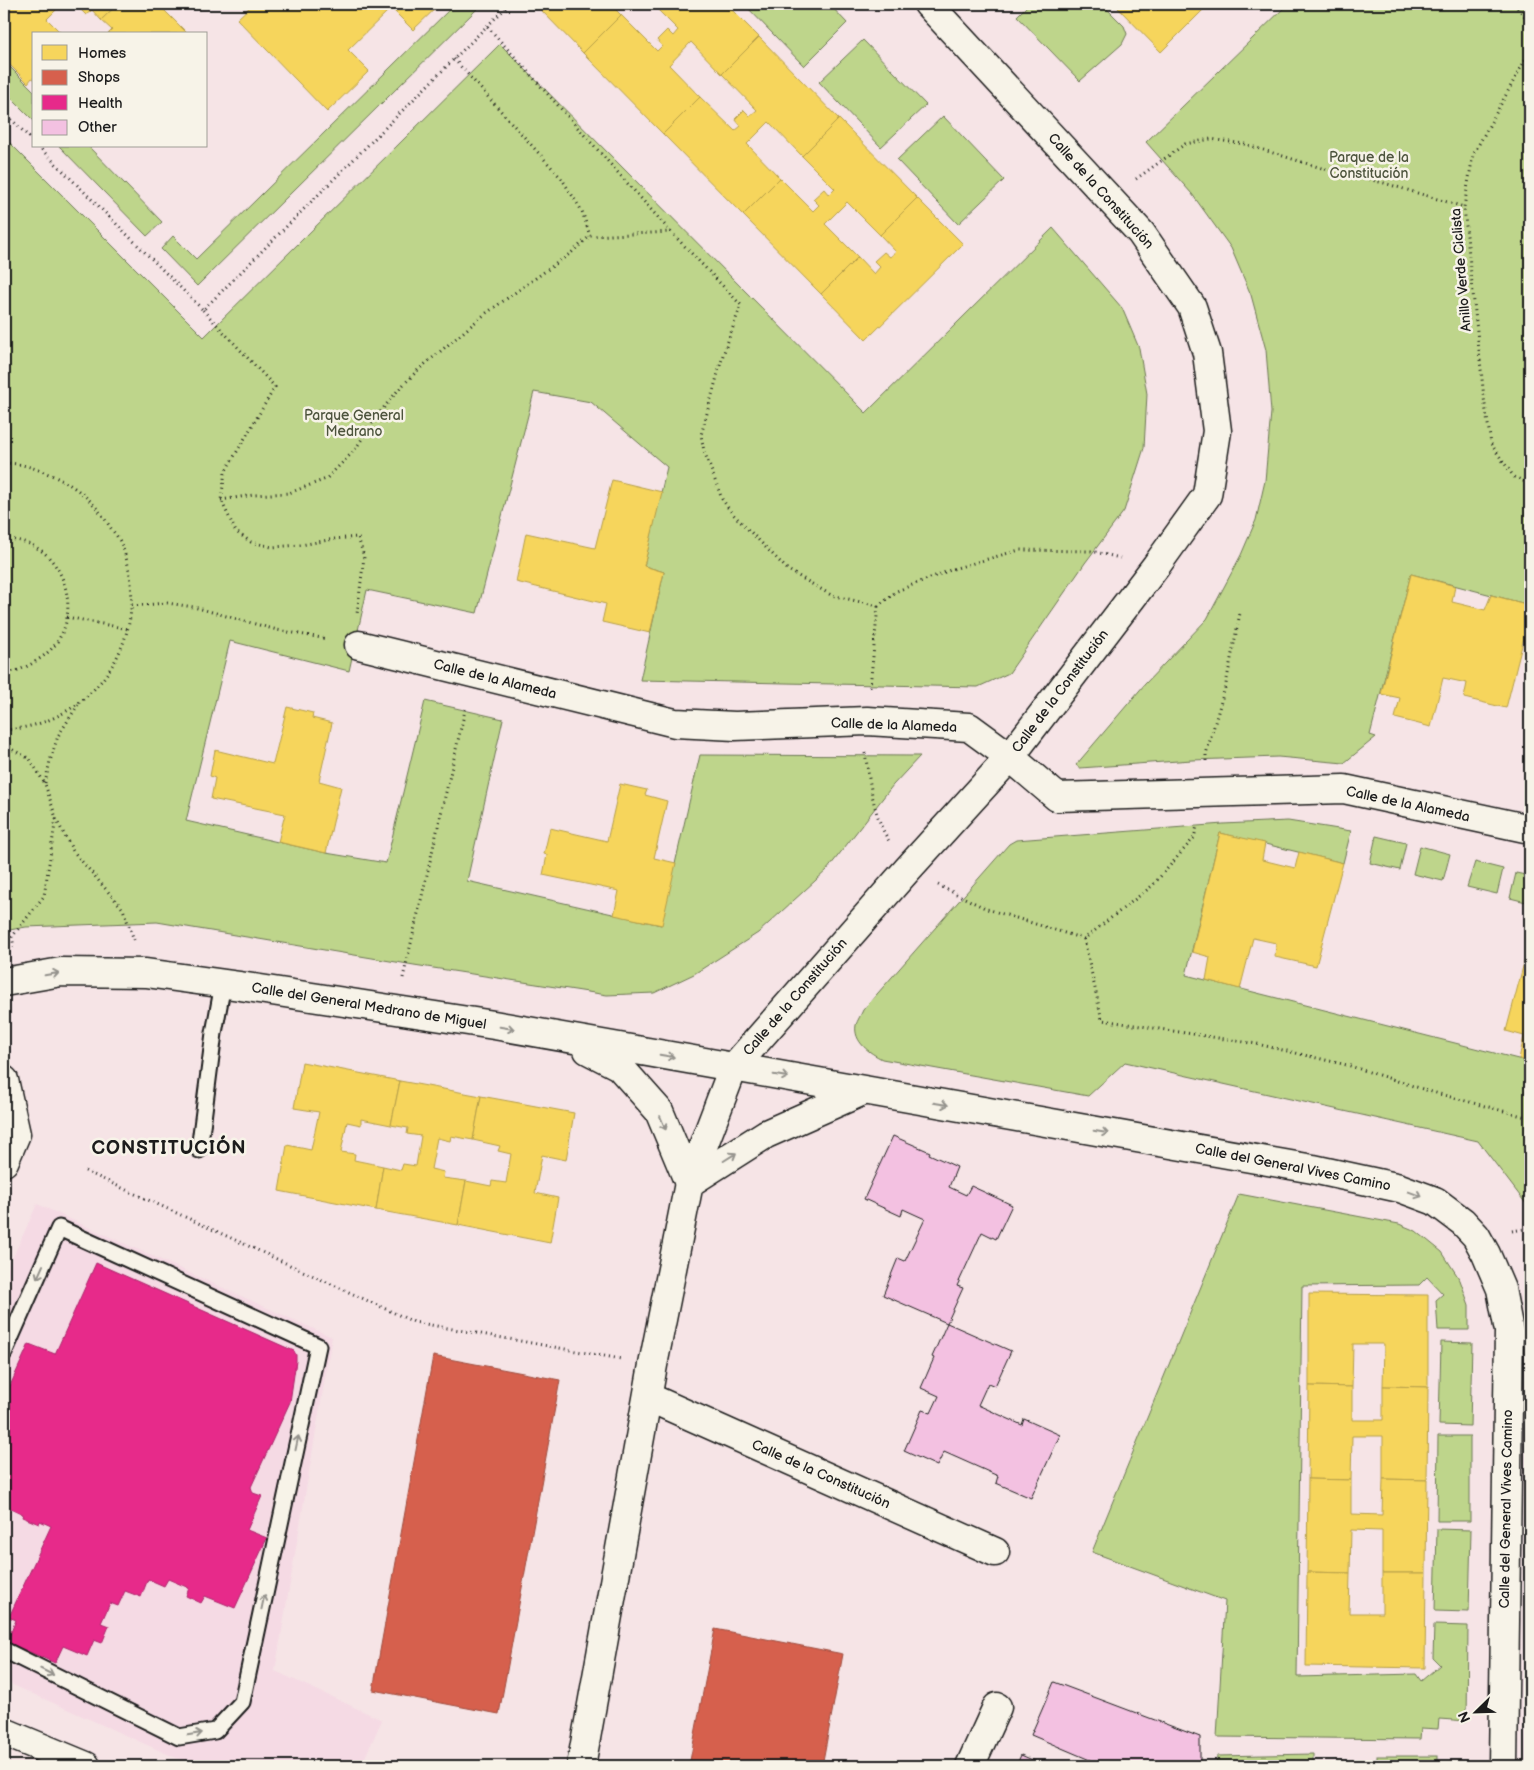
<svg xmlns="http://www.w3.org/2000/svg" width="1534" height="1770" font-family="'Balsamiq Sans',sans-serif">
<style>
.built{fill:#f5dae4}
.green{fill:#bed58b;stroke:#6d7854}
.homes{fill:#f6d55c;stroke:#b59e49}
.shops{fill:#d6604d;stroke:#9e4c3e}
.health{fill:#e7298a;stroke:#aa2569}
.building{fill:#f3c1e1;stroke:#1c1c1c}
.lines{fill:none;stroke-linecap:round;stroke-linejoin:round}
.lane-casing{stroke:#1c1c1c;stroke-width:19}
.street-casing{stroke:#1c1c1c;stroke-width:31}
.path{stroke:#1c1c1c;stroke-width:3;stroke-dasharray:1 4;stroke-linecap:butt}
.lane{stroke:#f7f3e8;stroke-width:15}
.street{stroke:#f7f3e8;stroke-width:28}
.oneway{stroke:#94928c}
.labels{text-anchor:middle;dominant-baseline:central;stroke-width:5;stroke-linejoin:round;paint-order:stroke}
.park-label{font-size:14px;fill:#4d543d;stroke:#f7f3e8}
.street-label{font-size:14px;fill:#1c1c1c;stroke:#f7f3e8}
.district-label{font-size:19px;font-weight:bold;letter-spacing:1px;fill:#1c1c1c;stroke:#f7f3e8}
</style>
<rect width="100%" height="100%" fill="#f6e4e6"/>
<filter id="ink" filterUnits="userSpaceOnUse"><feTurbulence type="fractalNoise" baseFrequency=".02" numOctaves="2"/><feDisplacementMap in="SourceGraphic" scale="10" xChannelSelector="R" yChannelSelector="G"/><feConvolveMatrix kernelMatrix="1 2 1 2 8 2 1 2 1" color-interpolation-filters="sRGB"/></filter>
<g filter="url(#ink)">
<path class="built" d="M37,1204L332,1337L275,1671L382,1720L361,1766H194L4,1681V1277Z"/>
<g class="green">
<path d="M455,4H482L197,286L161,249L173,236L196,259Z"/>
<path d="M744,4H829L847,23L804,66Z"/>
<path d="M1029,4H1102L1124,26L1127,34L1122,44L1080,81L1017,16Z"/>
<path d="M1288,4H1530V605L1411,574L1370,735L1376,737L1344,763L1278,757L1192,760L1080,768L1076,765L1145,684L1207,619L1241,555L1256,520L1265,481L1271,412L1266,350L1251,295L1231,248L1192,194L1146,142Z"/>
<path d="M863,40L926,105L881,147L819,82Z"/>
<path d="M500,44L866,413L1053,228L1122,308L1139,348L1147,394L1144,448L1124,511L1085,563L1009,673L978,687L640,680L664,572L644,566L667,467L591,402L534,392L477,613L367,590L349,671L230,641L186,821L326,853L386,863L425,701L503,719L467,881L661,925L700,755L920,756L893,785L827,870L758,933L694,974L654,993L607,995L414,965L157,922L26,927L4,931V137L204,337Z"/>
<path d="M4,61L34,91V121L4,91Z"/>
<path d="M943,116L1004,180L958,224L897,160Z"/>
<path d="M59,146H88L162,222L147,236Z"/>
<path d="M1288,821L1351,831L1343,863L1220,833L1186,975L1530,1062V1209L1478,1141L1125,1062L1088,1096L882,1059C870,1053 853,1042 856,1025C857,1021 861,1015 863,1010L1009,844L1016,840L1223,824Z"/>
<path d="M1376,836L1406,843L1400,870L1370,863Z"/>
<path d="M1420,846L1450,854L1443,881L1413,874Z"/>
<path d="M1475,862L1503,869L1497,894L1467,887Z"/>
<path d="M1516,873L1530,876V903L1510,898Z"/>
<path d="M1239,1194L1399,1224L1416,1231L1442,1252L1460,1280L1469,1305V1330H1438L1436,1300L1443,1294L1427,1277L1419,1285L1302,1286L1297,1677L1416,1674L1421,1681L1440,1665L1433,1658L1434,1625L1468,1626L1467,1721L1439,1719L1438,1729L1421,1728L1420,1739L1217,1737L1225,1601L1092,1552Z"/>
<path d="M1441,1342L1472,1343L1470,1426L1439,1425Z"/>
<path d="M1438,1436H1470V1521H1437Z"/>
<path d="M1437,1529L1471,1530L1469,1612L1435,1611Z"/>
<path d="M1313,1754V1766H1216L1217,1756Z"/>
<rect x="1377" y="1756" width="61" height="10"/>
</g>
<g class="homes">
<path d="M4,4H62L47,19L62,34H34V79L32,78L28,83L4,59Z"/>
<path d="M75,4H118L101,20L92,10L86,15Z"/>
<path d="M118,4H158L188,34H108L112,30L101,20Z"/>
<path d="M253,4H440L413,30L391,8L348,50L369,71L327,112L237,19Z"/>
<path d="M546,4H610L621,15L583,53L540,9Z"/>
<path d="M652,4H726L759,37L722,74L691,42L669,65L700,97L663,134L583,53L621,15L657,51L662,46L657,40L667,30L673,36L678,30Z"/>
<path d="M1123,4H1209L1161,52L1118,8Z"/>
<path d="M759,37L839,119L802,156L769,122L747,144L780,178L743,215L663,134L700,97L735,131L741,126L735,119L744,110L750,116L757,110L722,74Z"/>
<path d="M839,119L917,198L880,235L847,202L825,224L858,257L821,294L743,215L780,178L813,211L819,205L813,199L824,189L829,195L835,189L802,156Z"/>
<path d="M917,198L963,244L866,340L821,294L858,257L874,274L880,267L874,261L884,252L890,257L896,252L880,235Z"/>
<path d="M612,480L662,492L644,566L664,572L650,633L602,622L606,604L516,582L526,533L595,548Z"/>
<path d="M1411,574L1455,586L1452,602L1485,610L1491,595L1530,605V614L1506,708L1464,698L1467,683L1443,678L1431,727L1395,718L1400,698L1381,694Z"/>
<path d="M287,707L313,713L312,718L332,723L319,781L341,787L326,853L278,842L285,814L211,799L215,778L210,776L215,750L273,764Z"/>
<path d="M620,784L647,790L645,795L667,801L654,858L676,863L662,925L614,915L619,891L543,875L547,855L544,854L550,828L607,841Z"/>
<path d="M1220,833L1265,843L1262,860L1295,868L1299,852L1343,863L1316,966L1275,957L1276,943L1253,938L1240,989L1206,980L1210,957L1192,952Z"/>
<path d="M1530,940V1062L1519,1059L1524,1036L1506,1031Z"/>
<path d="M302,1062L400,1081L391,1125L361,1119V1125L347,1122L341,1152L355,1154L354,1160L383,1166L376,1210L279,1191L287,1145L311,1150L319,1112L294,1108Z"/>
<path d="M400,1081L481,1096L473,1140L451,1136L450,1141L437,1138L431,1169L444,1172L443,1178L466,1181L458,1225L376,1210L383,1166L401,1170L403,1164L416,1166L421,1136L407,1134L408,1128L391,1125Z"/>
<path d="M481,1096L574,1113L566,1160L542,1155L535,1193L558,1198L550,1243L458,1225L466,1181L491,1186L492,1181L506,1183L511,1154L498,1151L500,1146L473,1140Z"/>
<path d="M1309,1294L1428,1295V1387L1383,1386L1384,1344H1353L1352,1387L1309,1386Z"/>
<path d="M1309,1386L1352,1387V1420H1383V1386L1428,1387L1427,1480L1383,1479V1436H1352L1351,1480L1308,1479Z"/>
<path d="M1308,1479L1351,1480V1514L1382,1515L1383,1479L1427,1480L1426,1573H1382V1531L1351,1530L1350,1573L1307,1572Z"/>
<path d="M1307,1572L1350,1573L1349,1613H1382V1573H1426L1425,1668L1306,1666Z"/>
</g>
<g class="shops">
<path d="M433,1356L560,1380L499,1714L373,1690Z"/>
<path d="M715,1629L843,1654L822,1766H689Z"/>
</g>
<path class="health" d="M96,1263L294,1351L296,1355V1361L290,1402L251,1487L253,1493L262,1496L247,1530L267,1538L235,1608L205,1596L201,1603L186,1596L189,1588L168,1579L164,1586L148,1579L141,1597L125,1591L118,1606L110,1603L101,1623L109,1626L102,1643L94,1640L87,1656L63,1646L55,1663L7,1642L16,1620L9,1617L51,1526L40,1521L39,1524L22,1517L23,1514L4,1505V1399L29,1344L55,1354Z"/>
<g class="building">
<path d="M893,1136L930,1152L929,1154L957,1167L949,1187L966,1195L971,1186L1012,1205L996,1239L982,1232L957,1286L963,1288L947,1323L883,1295L898,1258L905,1261L925,1219L903,1209L901,1216L864,1199Z"/>
<path d="M947,1323L1011,1351L995,1386L988,1383L978,1405L1022,1425L1024,1419L1060,1435L1031,1498L996,1483L998,1476L944,1452L937,1466L904,1451L922,1410L931,1413L939,1396L921,1388L934,1358L932,1357Z"/>
<path d="M1054,1682L1200,1737V1766H1104L1031,1735Z"/>
<path d="M1021,1755L1046,1766H1016Z"/>
</g>
<g class="lines">
<defs>
<g id="lane">
<path d="M199,1150L214,1033L223,984"/>
<path d="M4,1353L59,1228L318,1346L242,1702L215,1731L179,1737L4,1650"/>
</g>
<g id="street">
<path d="M359,645L675,723L735,726L867,721L969,727L1010,757L1057,797L1344,789L1530,829"/>
<path d="M4,982L61,972L146,973L240,986L494,1025L1313,1169L1400,1188L1435,1201L1463,1222L1476,1236L1486,1254L1501,1289L1509,1331L1503,1766"/>
<path d="M588,1050L619,1066L659,1111L689,1183L766,1134L863,1091"/>
<path d="M4,1080L16,1134L4,1162"/>
<path d="M648,1397L995,1552"/>
<path d="M4,1732L86,1766"/>
<path d="M581,1766L653,1365L689,1183L733,1068L907,870L1010,757L1156,566L1207,495L1217,431L1207,353L1192,307L1141,233L928,4"/>
<path d="M970,1766L997,1707"/>
</g>
</defs>
<use href="#lane" class="lane-casing"/>
<use href="#street" class="street-casing"/>
<g class="path">
<path d="M1514,4L1530,22"/>
<path d="M487,26L510,4"/>
<path d="M1530,51L1473,155L1464,207L1484,398L1491,444L1514,477L1530,484"/>
<path d="M454,59L562,179L582,211L590,236"/>
<path d="M4,112L34,142"/>
<path d="M38,146L203,310L487,26L671,232L741,305L723,355L701,435L704,451L722,499L731,512L788,570L831,595L878,606L897,591L953,569L1019,550L1091,551L1120,558"/>
<path d="M1136,179L1185,144L1211,139L1244,144L1328,170L1384,183L1464,207"/>
<path d="M203,310L275,387L225,472L221,500L236,532L251,542L272,547L301,545L334,539L358,537L364,557L357,614"/>
<path d="M4,463C21,463 35,468 51,475C78,487 95,502 110,527C114,533 120,539 122,546C156,633 96,725 4,730"/>
<path d="M221,500L254,495L289,493L326,479L354,451L377,416L399,389L418,370L485,314L571,253L590,236L671,232"/>
<path d="M4,538C16,540 26,541 37,548C65,564 77,608 60,637C55,647 46,655 36,661C27,667 15,673 4,672"/>
<path d="M132,606L167,603L194,607L277,630L327,639"/>
<path d="M67,617L128,629"/>
<path d="M870,687L878,606"/>
<path d="M4,745L30,759L45,784L56,818L44,896L12,937L14,947"/>
<path d="M865,753C870,783 873,815 889,841"/>
<path d="M1206,761V754L1226,684L1240,613"/>
<path d="M45,783L50,761L58,736L78,705"/>
<path d="M56,819L73,851L123,909L134,940"/>
<path d="M938,885L987,909L1084,939L1152,886L1194,838L1197,826"/>
<path d="M1084,939L1102,1020L1257,1044L1347,1065L1432,1092L1530,1118"/>
<path d="M403,978L466,706"/>
<path d="M85,1171L414,1322L621,1359"/>
<path d="M1512,1231L1530,1228"/>
</g>
<use href="#lane" class="lane"/>
<use href="#street" class="street"/>
</g>
<defs><path id="oneway-shaft" d="M-6 0H5M1.5-3L5.5 0L1.5 3" fill="none" stroke-width="1.6" stroke-linecap="round" stroke-linejoin="round" transform="scale(1.25)"/></defs>
<g class="oneway">
<use href="#oneway-shaft" transform="translate(52 974) rotate(-10)"/>
<use href="#oneway-shaft" transform="translate(507 1028) rotate(10)"/>
<use href="#oneway-shaft" transform="translate(667 1056) rotate(10)"/>
<use href="#oneway-shaft" transform="translate(781 1076) rotate(10)"/>
<use href="#oneway-shaft" transform="translate(941 1104) rotate(10)"/>
<use href="#oneway-shaft" transform="translate(663 1123) rotate(67)"/>
<use href="#oneway-shaft" transform="translate(1101 1132) rotate(10)"/>
<use href="#oneway-shaft" transform="translate(730 1157) rotate(-32)"/>
<use href="#oneway-shaft" transform="translate(1415 1194) rotate(20)"/>
<use href="#oneway-shaft" transform="translate(40 1272) rotate(114)"/>
<use href="#oneway-shaft" transform="translate(297 1443) rotate(-78)"/>
<use href="#oneway-shaft" transform="translate(263 1602) rotate(-78)"/>
<use href="#oneway-shaft" transform="translate(47 1672) rotate(26)"/>
<use href="#oneway-shaft" transform="translate(195 1734) rotate(-9)"/>
</g>
</g>
<g class="labels">
<g class="park-label">
<text x="1369" y="157">Parque de la<tspan x="1369" dy="16">Constitución</tspan></text>
<text x="354" y="415">Parque General<tspan x="354" dy="16">Medrano</tspan></text>
</g>
<g class="street-label">
<text transform="translate(1101 191) rotate(48)">Calle de la Constitución</text>
<text transform="translate(1461 270) rotate(-95)">Anillo Verde Ciclista</text>
<text transform="translate(495 679) rotate(14)">Calle de la Alameda</text>
<text transform="translate(1060 691) rotate(-53)">Calle de la Constitución</text>
<text transform="translate(894 725) rotate(2)">Calle de la Alameda</text>
<text transform="translate(1408 804) rotate(12)">Calle de la Alameda</text>
<text transform="translate(795 997) rotate(-49)">Calle de la Constitución</text>
<text transform="translate(369 1006) rotate(9)">Calle del General Medrano de Miguel</text>
<text transform="translate(1293 1167) rotate(11)">Calle del General Vives Camino</text>
<text transform="translate(821 1474) rotate(24)">Calle de la Constitución</text>
<text transform="translate(1506 1509) rotate(-89)">Calle del General Vives Camino</text>
</g>
<g class="district-label">
<text x="169" y="1148">CONSTITUCIÓN</text>
</g>
</g>
<rect width="1534" height="1770" fill="none" stroke="#f7f3e8" stroke-width="20"/>
<rect x="10" y="10" width="1514" height="1750" fill="none" stroke="#1c1c1c" stroke-width="2" filter="url(#ink)"/>
<rect x="32" y="32" width="175" height="115" fill="#f7f3e8" stroke="#9f9d96"/>
<rect x="42" y="45" width="25" height="15" fill="#f6d55c" stroke="#9f9d96"/>
<text x="78" y="58" font-size="15" fill="#1c1c1c">Homes</text>
<rect x="42" y="70" width="25" height="15" fill="#d6604d" stroke="#9f9d96"/>
<text x="78" y="82" font-size="15" fill="#1c1c1c">Shops</text>
<rect x="42" y="95" width="25" height="15" fill="#e7298a" stroke="#9f9d96"/>
<text x="78" y="108" font-size="15" fill="#1c1c1c">Health</text>
<rect x="42" y="120" width="25" height="15" fill="#f3c1e1" stroke="#9f9d96"/>
<text x="78" y="132" font-size="15" fill="#1c1c1c">Other</text>
<g transform="translate(1476 1712) rotate(247)" stroke="#f7f3e8" stroke-width="4" paint-order="stroke">
<path d="M0-4L9 19L0 12L-9 19Z" fill="#1c1c1c"/>
<text y="-8" font-size="14" font-weight="bold" text-anchor="middle" fill="#1c1c1c">N</text>
</g>
</svg>
